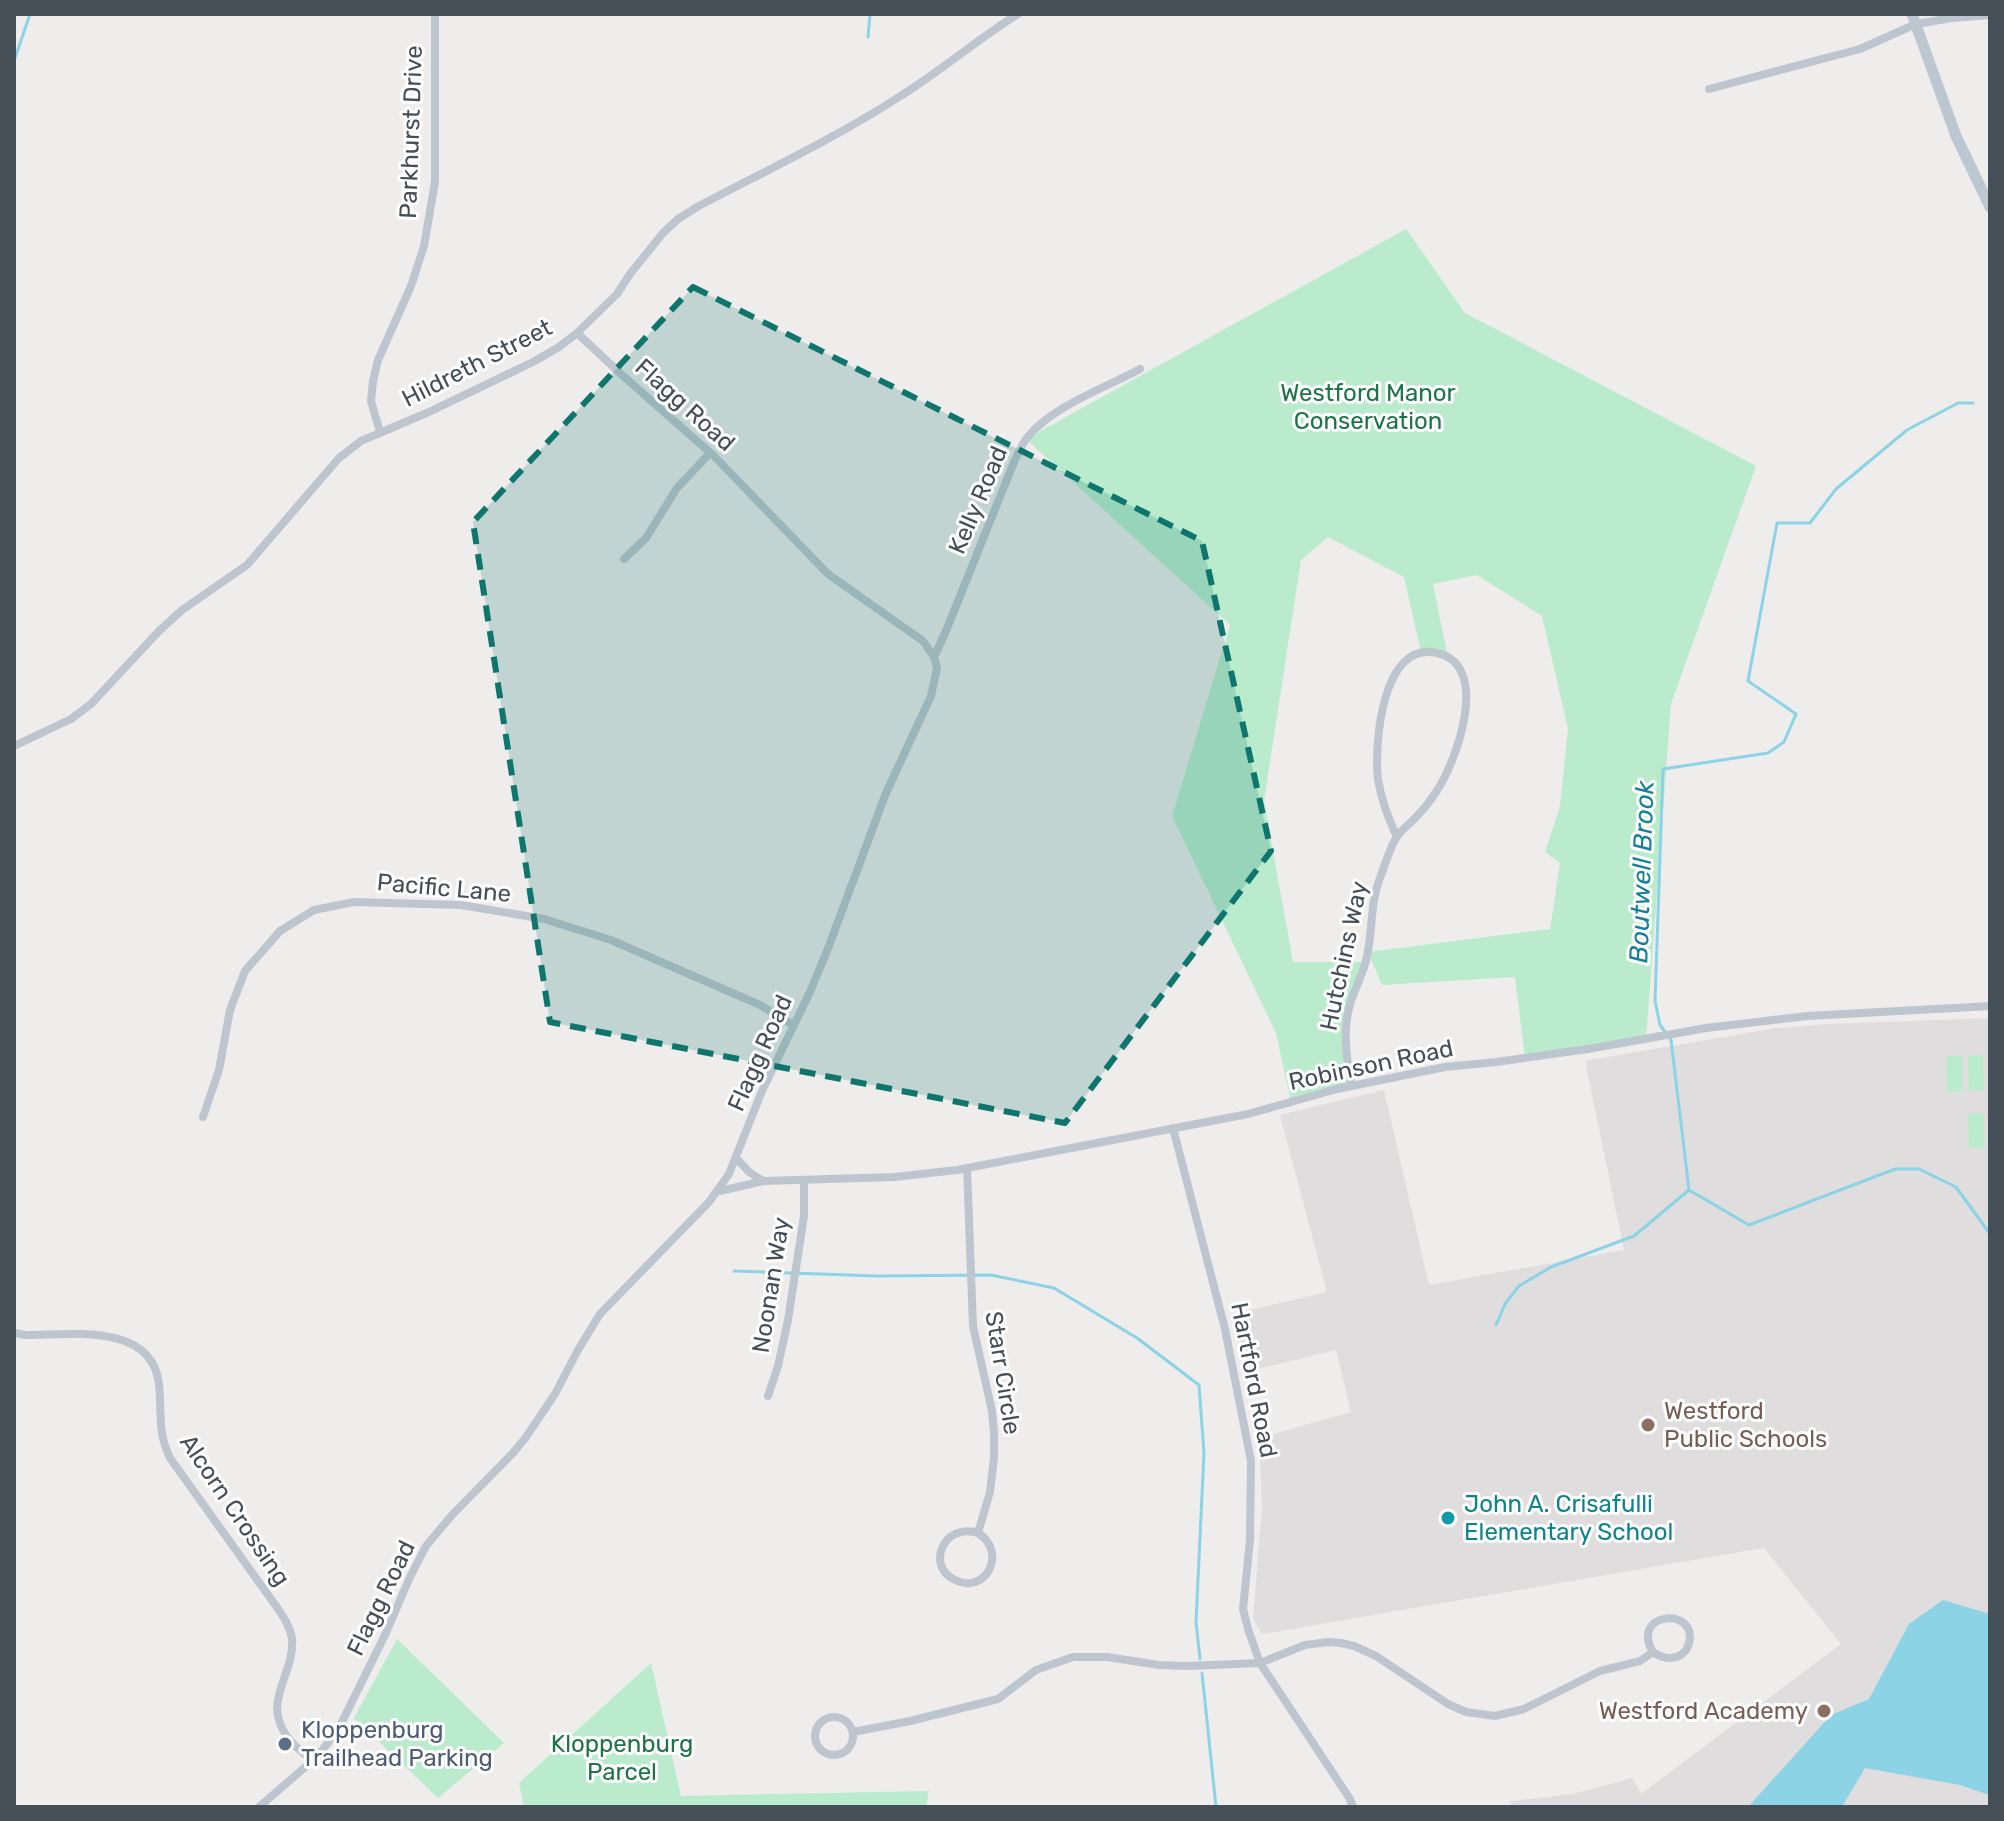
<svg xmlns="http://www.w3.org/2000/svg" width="2004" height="1821" font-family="Rubik,sans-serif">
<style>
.education{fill:#dfdddd}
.green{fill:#bbebcd}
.water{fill:#8bd3e5}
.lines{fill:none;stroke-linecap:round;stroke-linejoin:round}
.stream{stroke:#8bd3e5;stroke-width:3}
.street{stroke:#bdc6ce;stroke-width:8}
.secondary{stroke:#bdc7d2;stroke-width:11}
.marked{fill:#0f766e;fill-opacity:0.2;stroke:#0f766e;stroke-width:6;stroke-dasharray:16 10;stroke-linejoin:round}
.education-dot{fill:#8d6e63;stroke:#fff;stroke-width:3}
.culture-dot{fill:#0f9aa8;stroke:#fff;stroke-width:3}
.service-dot{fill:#5c6f8a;stroke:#fff;stroke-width:3}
.labels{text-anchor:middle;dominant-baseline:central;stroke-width:6;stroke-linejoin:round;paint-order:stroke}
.street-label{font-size:24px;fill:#454f58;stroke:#fff}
.park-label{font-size:24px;fill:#1c7447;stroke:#fff}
.education-label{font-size:24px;fill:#785e54;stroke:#fff;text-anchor:start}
.culture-label{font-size:24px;fill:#0d838f;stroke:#fff;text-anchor:start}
.service-label{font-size:24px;fill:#4e5e75;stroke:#fff;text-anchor:start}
.water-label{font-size:26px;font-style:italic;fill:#14819c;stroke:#fff}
</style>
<rect width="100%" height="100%" fill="#efecec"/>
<path class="education" d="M1990,1018V1807H1512L1510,1801L1574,1794L1632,1778L1641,1794L1841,1644L1764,1548L1262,1634L1253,1618L1262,1508L1259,1438L1351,1412L1336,1350L1249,1371L1234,1314L1327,1292L1280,1115L1384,1090L1429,1285L1624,1250L1585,1061L1770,1029L1828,1024Z"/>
<g class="green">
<path d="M1406,229L1465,313L1756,466L1671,704L1646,1039L1525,1058L1515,977L1382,985L1368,952L1550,929L1560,863L1545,852L1560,806L1568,729L1542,616L1477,575L1433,584L1448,658L1421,652L1404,577L1328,537L1301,560L1264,801L1293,962H1366L1346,1032L1352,1086L1291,1102L1276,1033L1172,816L1230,625L1026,439Z"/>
<path d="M1983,1055L1984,1090H1969L1968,1056Z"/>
<path d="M1946,1056H1962L1963,1091L1947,1092Z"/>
<path d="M1984,1113L1985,1148H1969L1968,1114Z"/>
<path d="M397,1639L504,1743L438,1798L354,1718Z"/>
<path d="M651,1663L681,1796L929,1791L926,1807H524L519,1783Z"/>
</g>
<path class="water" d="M1943,1600L1990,1614L1989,1795L1960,1785L1865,1768L1842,1807H1748L1831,1715L1869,1699L1909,1624Z"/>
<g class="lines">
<g class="stream">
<path d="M868,37L870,14"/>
<path d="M14,61L30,14"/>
<path d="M1973,403H1958L1907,430L1836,489L1810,523H1777L1748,681L1796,714L1784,742L1768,753L1663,769L1655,1001L1660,1025L1671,1040L1689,1190L1749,1225L1895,1169H1919L1956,1187L1990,1234"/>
<path d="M734,1271L877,1276L991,1275L1054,1288L1137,1338L1199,1385L1204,1453L1196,1622L1200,1659"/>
<path d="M1496,1325L1505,1304L1519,1286L1551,1267L1634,1236L1689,1190"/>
<path d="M1202,1673L1216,1807"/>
</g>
<g class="street">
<path d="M1709,89L1860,49L1916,24L1952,18L1990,15"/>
<path d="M380,432L371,401L373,381L378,360L411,286L424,246L435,182V14"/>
<path d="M624,559L646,538L677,488L710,453"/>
<path d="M934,657L946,631L1014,462C1018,454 1021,446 1026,439C1050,407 1105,388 1140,369"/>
<path d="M14,746L71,719L91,704L159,631L182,610L247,565L339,458L361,441L429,412L533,362L559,347L577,333L617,294L630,274L663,233L678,219L697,207C765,171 838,137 902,95C942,70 978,39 1018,14"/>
<path d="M1352,1086C1346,1058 1342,1029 1351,1001C1356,986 1364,972 1367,956C1373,929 1370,903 1380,878C1385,865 1389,850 1396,838C1401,830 1411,823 1417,816C1424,809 1431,800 1436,792C1456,763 1492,665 1437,653C1382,640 1374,744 1378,779C1381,799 1388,818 1397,837"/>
<path d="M203,1117L219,1070L230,1010L245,971L280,931L314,910L354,902L461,905L544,919L611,940L760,1005L793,1025"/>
<path d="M1173,1128L1225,1329L1251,1461L1250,1540L1243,1609L1248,1629L1260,1663L1350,1799L1353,1807"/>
<path d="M736,1158L749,1172L763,1181"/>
<path d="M967,1168L973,1326L992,1411L994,1432V1458L990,1492L978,1533C944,1522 925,1566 955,1580C986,1595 1008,1552 978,1533"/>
<path d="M720,1191L764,1181L894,1177L957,1170L1248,1114L1337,1089L1445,1067L1496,1062L1588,1049L1706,1028L1807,1016L1990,1006"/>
<path d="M14,1333L26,1335C70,1335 152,1322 159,1384C162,1412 157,1431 170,1458L276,1606C283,1616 290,1626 292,1639C295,1674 262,1700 286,1735C293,1746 303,1753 313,1761"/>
<path d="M768,1396L778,1366L788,1320L804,1216V1180"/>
<circle cx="834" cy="1736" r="19"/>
<path d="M853,1732L910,1721L998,1699L1036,1670L1073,1657H1107L1159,1665L1187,1666L1260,1663L1305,1645L1329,1642L1341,1643L1354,1646L1376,1656L1448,1704L1466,1712L1495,1716L1524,1709L1600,1671L1640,1661L1653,1652C1665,1661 1684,1661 1689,1643C1698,1606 1629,1612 1653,1652"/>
<path d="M259,1807L318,1756L339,1728L385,1635L410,1577L426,1546L452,1515L513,1453L526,1437L555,1394L578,1350L600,1314L709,1202L729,1174L762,1091L809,994L827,951L886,793L931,696L937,668L934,657L923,641L828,574L714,456L622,375L577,333"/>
</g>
<path class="secondary" d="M1912,14L1956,136L1990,207"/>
</g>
<path class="marked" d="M693,287L1202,541L1271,851L1065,1123L550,1022L473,522Z"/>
<g class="education-dot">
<circle cx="1648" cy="1425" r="8"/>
<circle cx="1824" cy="1711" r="8"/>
</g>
<circle class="culture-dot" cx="1448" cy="1518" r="8"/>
<circle class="service-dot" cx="285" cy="1744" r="8"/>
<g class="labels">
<g class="street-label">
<text transform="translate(411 132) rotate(-88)">Parkhurst Drive</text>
<text transform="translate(477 363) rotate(-27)">Hildreth Street</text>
<text transform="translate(685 405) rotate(42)">Flagg Road</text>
<text transform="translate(978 500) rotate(-67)">Kelly Road</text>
<text transform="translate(444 888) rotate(5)">Pacific Lane</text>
<text transform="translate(1344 956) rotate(-78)">Hutchins Way</text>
<text transform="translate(760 1053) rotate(-66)">Flagg Road</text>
<text transform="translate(1371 1065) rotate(-12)">Robinson Road</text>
<text transform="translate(771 1285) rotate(-81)">Noonan Way</text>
<text transform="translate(1003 1373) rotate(81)">Starr Circle</text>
<text transform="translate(1254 1380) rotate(79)">Hartford Road</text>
<text transform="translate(235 1510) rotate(56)">Alcorn Crossing</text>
<text transform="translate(381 1598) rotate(-64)">Flagg Road</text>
</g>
<g class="park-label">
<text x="1368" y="393">Westford Manor<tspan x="1368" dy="28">Conservation</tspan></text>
<text x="622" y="1744">Kloppenburg<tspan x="622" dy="28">Parcel</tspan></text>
</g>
<g class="education-label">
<text x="1664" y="1411">Westford<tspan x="1664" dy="28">Public Schools</tspan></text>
<text x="1808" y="1711" text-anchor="end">Westford Academy</text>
</g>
<g class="culture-label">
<text x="1464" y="1504">John A. Crisafulli<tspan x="1464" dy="28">Elementary School</tspan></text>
</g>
<g class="service-label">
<text x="301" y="1730">Kloppenburg<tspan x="301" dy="28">Trailhead Parking</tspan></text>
</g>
<g class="water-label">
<text transform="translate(1642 872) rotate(-88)">Boutwell Brook</text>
</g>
</g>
<rect width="2004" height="1821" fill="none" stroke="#454f58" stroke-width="32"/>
</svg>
